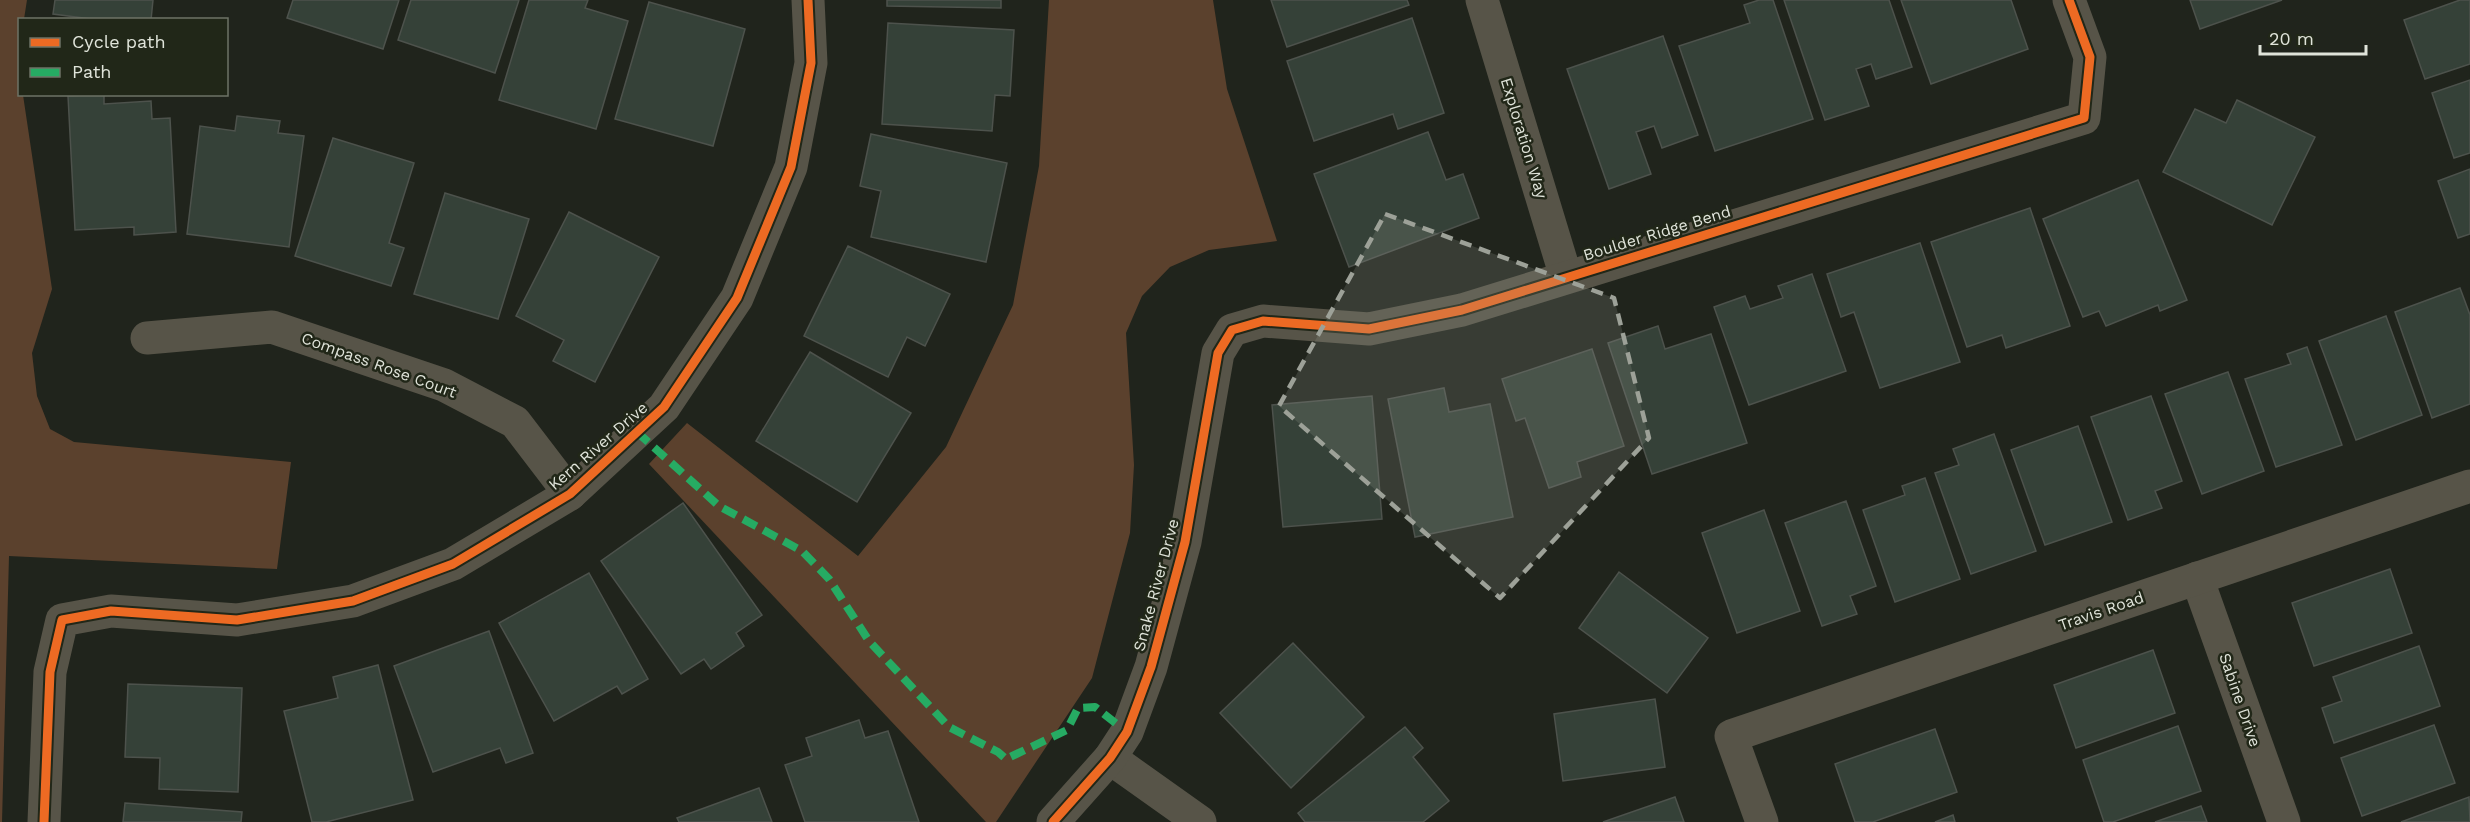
<svg xmlns="http://www.w3.org/2000/svg" width="2470" height="822" font-family="'Work Sans',sans-serif">
<style>
.green{fill:#5b412d}
.building{fill:#354138;stroke:#4d524c;stroke-width:1.5}
.lines{fill:none;stroke-linecap:round;stroke-linejoin:round}
.street{stroke:#575448;stroke-width:33}
.quiet{stroke:#26ab63;stroke-width:8;stroke-dasharray:15 8;stroke-linecap:butt}
.cycleway-casing{stroke:#212718;stroke-width:13}
.cycleway{stroke:#ed6a23;stroke-width:9}
.marked{fill:#9da198;fill-opacity:0.2;stroke:#9da198;stroke-width:4.5;stroke-dasharray:12 8;stroke-linejoin:round}
.labels{text-anchor:middle;dominant-baseline:central;stroke-width:5;stroke-linejoin:round;paint-order:stroke}
.street-label{font-size:16px;fill:#e0e4da;stroke:#212718}
</style>
<rect width="100%" height="100%" fill="#20241c"/>
<g class="green">
<path d="M0,0H27L24,19L20,20V94L23,95L52,289L32,353L37,396L50,429L74,442L291,462L277,569L9,556L2,822H0Z"/>
<path d="M1049,0H1213L1227,89L1277,241L1209,250L1170,267L1142,296L1126,333L1134,465L1130,533L1092,678L996,822H986L649,464L687,423L858,556L946,447L1013,305L1039,166Z"/>
</g>
<g class="building">
<path d="M55,0H153L151,20H99L53,14Z"/>
<path d="M293,0H399L383,49L287,18Z"/>
<path d="M411,0H519L495,73L398,40Z"/>
<path d="M529,0H588L585,8L628,21L596,129L499,100Z"/>
<path d="M887,0H1001V8L887,6Z"/>
<path d="M1271,0H1407L1409,5L1287,47Z"/>
<path d="M1759,0H1773L1813,119L1715,151L1679,46L1750,23L1744,5Z"/>
<path d="M1784,0H1889L1912,67L1876,79L1871,64L1856,69L1869,106L1825,120Z"/>
<path d="M1901,0H2011L2028,49L1931,84Z"/>
<path d="M2190,0H2282L2200,29Z"/>
<path d="M2460,0H2470V64L2425,79L2404,20Z"/>
<path d="M649,2L745,29L713,146L615,119Z"/>
<path d="M1412,18L1444,113L1398,129L1393,114L1314,141L1287,61Z"/>
<path d="M888,23L1014,30L1010,96L995,95L992,131L882,124Z"/>
<path d="M1663,36L1698,135L1662,148L1654,126L1636,132L1651,174L1609,189L1567,69Z"/>
<path d="M2470,80V153L2454,158L2432,93Z"/>
<path d="M104,94V104L151,101L152,119L170,118L176,232L134,235V227L75,230L68,96Z"/>
<path d="M2237,100L2315,137L2272,225L2163,172L2195,109L2226,123Z"/>
<path d="M237,116L280,121L278,133L304,136L289,247L187,234L200,126L235,131Z"/>
<path d="M1428,132L1446,180L1463,174L1479,218L1349,267L1314,174Z"/>
<path d="M871,134L1007,163L986,262L871,237L881,191L860,186Z"/>
<path d="M333,138L414,163L389,243L404,248L391,286L295,256Z"/>
<path d="M2470,169V234L2458,238L2438,181Z"/>
<path d="M2138,180L2187,300L2160,311L2158,305L2106,326L2099,311L2083,317L2043,219Z"/>
<path d="M445,193L529,219L498,319L414,294Z"/>
<path d="M2030,208L2070,326L2006,348L2002,335L1967,347L1931,242Z"/>
<path d="M569,212L659,257L595,382L553,361L564,340L516,316Z"/>
<path d="M1920,243L1960,362L1880,388L1854,312L1841,317L1827,274Z"/>
<path d="M848,246L950,294L925,346L907,337L888,377L804,336Z"/>
<path d="M1812,274L1846,371L1749,405L1714,307L1745,296L1750,309L1783,298L1778,286Z"/>
<path d="M2460,288L2470,315V404L2432,418L2395,312Z"/>
<path d="M2386,316L2422,415L2356,440L2319,341Z"/>
<path d="M1658,326L1665,349L1711,334L1747,443L1652,474L1608,343Z"/>
<path d="M2307,347L2342,445L2276,467L2245,379L2291,364L2287,354Z"/>
<path d="M1592,349L1624,446L1577,462L1581,477L1549,488L1525,418L1516,421L1502,379Z"/>
<path d="M810,352L911,413L857,502L756,441Z"/>
<path d="M2228,372L2264,471L2202,494L2165,394Z"/>
<path d="M1444,388L1449,412L1490,404L1513,517L1415,537L1388,399Z"/>
<path d="M1372,396L1382,519L1283,527L1272,405Z"/>
<path d="M2151,396L2182,481L2155,491L2162,508L2128,520L2091,417Z"/>
<path d="M2078,426L2112,522L2045,545L2011,450Z"/>
<path d="M1994,434L2036,551L1971,574L1935,473L1959,465L1953,449Z"/>
<path d="M1925,478L1960,579L1895,602L1863,510L1905,495L1902,486Z"/>
<path d="M1846,501L1876,586L1850,596L1857,614L1822,626L1785,523Z"/>
<path d="M683,503L762,615L736,633L744,646L711,669L704,659L681,674L601,561Z"/>
<path d="M1764,510L1800,611L1737,633L1702,533Z"/>
<path d="M2390,569L2412,633L2314,666L2292,603Z"/>
<path d="M1619,572L1708,638L1667,693L1579,628Z"/>
<path d="M589,573L648,679L622,694L617,686L554,721L499,623Z"/>
<path d="M489,631L533,753L506,763L500,748L433,772L394,666Z"/>
<path d="M1293,643L1364,717L1291,788L1220,713Z"/>
<path d="M2419,646L2440,706L2334,743L2322,708L2342,701L2333,677Z"/>
<path d="M2153,650L2175,713L2076,748L2054,685Z"/>
<path d="M378,665L413,800L326,822H312L284,711L338,698L333,677Z"/>
<path d="M128,684L242,688L238,792L159,789L160,758L125,757Z"/>
<path d="M1655,699L1665,767L1563,781L1554,714Z"/>
<path d="M859,720L865,738L888,731L919,822H805L785,765L812,756L806,738Z"/>
<path d="M2434,725L2455,783L2362,816L2341,758Z"/>
<path d="M2178,726L2201,791L2113,822H2104L2083,760Z"/>
<path d="M1405,727L1423,748L1413,757L1449,801L1423,822H1305L1298,813Z"/>
<path d="M1935,729L1957,792L1873,822H1855L1835,764Z"/>
<path d="M759,788L772,822H679L677,818Z"/>
<path d="M1675,797L1684,822H1603Z"/>
<path d="M2469,797L2470,822H2401Z"/>
<path d="M125,803L242,812L241,822H123Z"/>
<path d="M2201,806L2207,822H2155Z"/>
<path d="M1953,815L1955,822H1935Z"/>
</g>
<g class="lines">
<g class="street">
<path d="M1482,0L1566,277"/>
<path d="M147,338L272,327L444,385L515,422L570,494"/>
<path d="M2197,578L2284,822"/>
<path d="M1110,758L1200,822"/>
<path d="M44,822L50,672L62,620L111,611L237,620L353,601L453,564L570,494L664,407L737,298L791,167L811,63L808,0"/>
<path d="M1053,822L1110,758L1127,732L1151,667L1185,542L1218,353L1232,330L1263,321L1369,329L1462,310L2084,118L2090,57L2069,0"/>
<path d="M1762,822L1731,736L2470,486"/>
</g>
<path class="quiet" d="M637,432L719,506L802,551L829,579L869,641L949,727L998,752L1006,759L1067,730L1078,708L1095,707L1127,732"/>
<defs>
<g id="cycleway">
<path d="M44,822L50,672L62,620L111,611L237,620L353,601L453,564L570,494L664,407L737,298L791,167L811,63L808,0"/>
<path d="M1053,822L1110,758L1127,732L1151,667L1185,542L1218,353L1232,330L1263,321L1369,329L1462,310L2084,118L2090,57L2069,0"/>
</g>
</defs>
<use href="#cycleway" class="cycleway-casing"/>
<use href="#cycleway" class="cycleway"/>
</g>
<path class="marked" d="M1385,214L1614,298L1649,438L1500,598L1279,406Z"/>
<g class="labels">
<g class="street-label">
<text transform="translate(1524 138) rotate(73)">Exploration Way</text>
<text transform="translate(1657 233) rotate(-17)">Boulder Ridge Bend</text>
<text transform="translate(379 365) rotate(20)">Compass Rose Court</text>
<text transform="translate(598 446) rotate(-41)">Kern River Drive</text>
<text transform="translate(1156 585) rotate(-75)">Snake River Drive</text>
<text transform="translate(2101 611) rotate(-19)">Travis Road</text>
<text transform="translate(2240 700) rotate(71)">Sabine Drive</text>
</g>
</g>
<rect x="18" y="18" width="210" height="78" fill="#212718" stroke="#6d7366" stroke-width="1.5"/>
<rect x="30" y="38" width="30" height="9" fill="#ed6a23" stroke="#6d7366" stroke-width="1.5"/>
<text x="72" y="48" font-size="18" fill="#e0e4da">Cycle path</text>
<rect x="30" y="68" width="30" height="9" fill="#26ab63" stroke="#6d7366" stroke-width="1.5"/>
<text x="72" y="78" font-size="18" fill="#e0e4da">Path</text>
<path d="M2260 45v9h106v-9" fill="none" stroke="#e0e4da" stroke-width="3"/>
<text x="2269" y="45" font-size="18" fill="#e0e4da" stroke="#212718" stroke-width="4.5" paint-order="stroke">20 m</text>
</svg>
